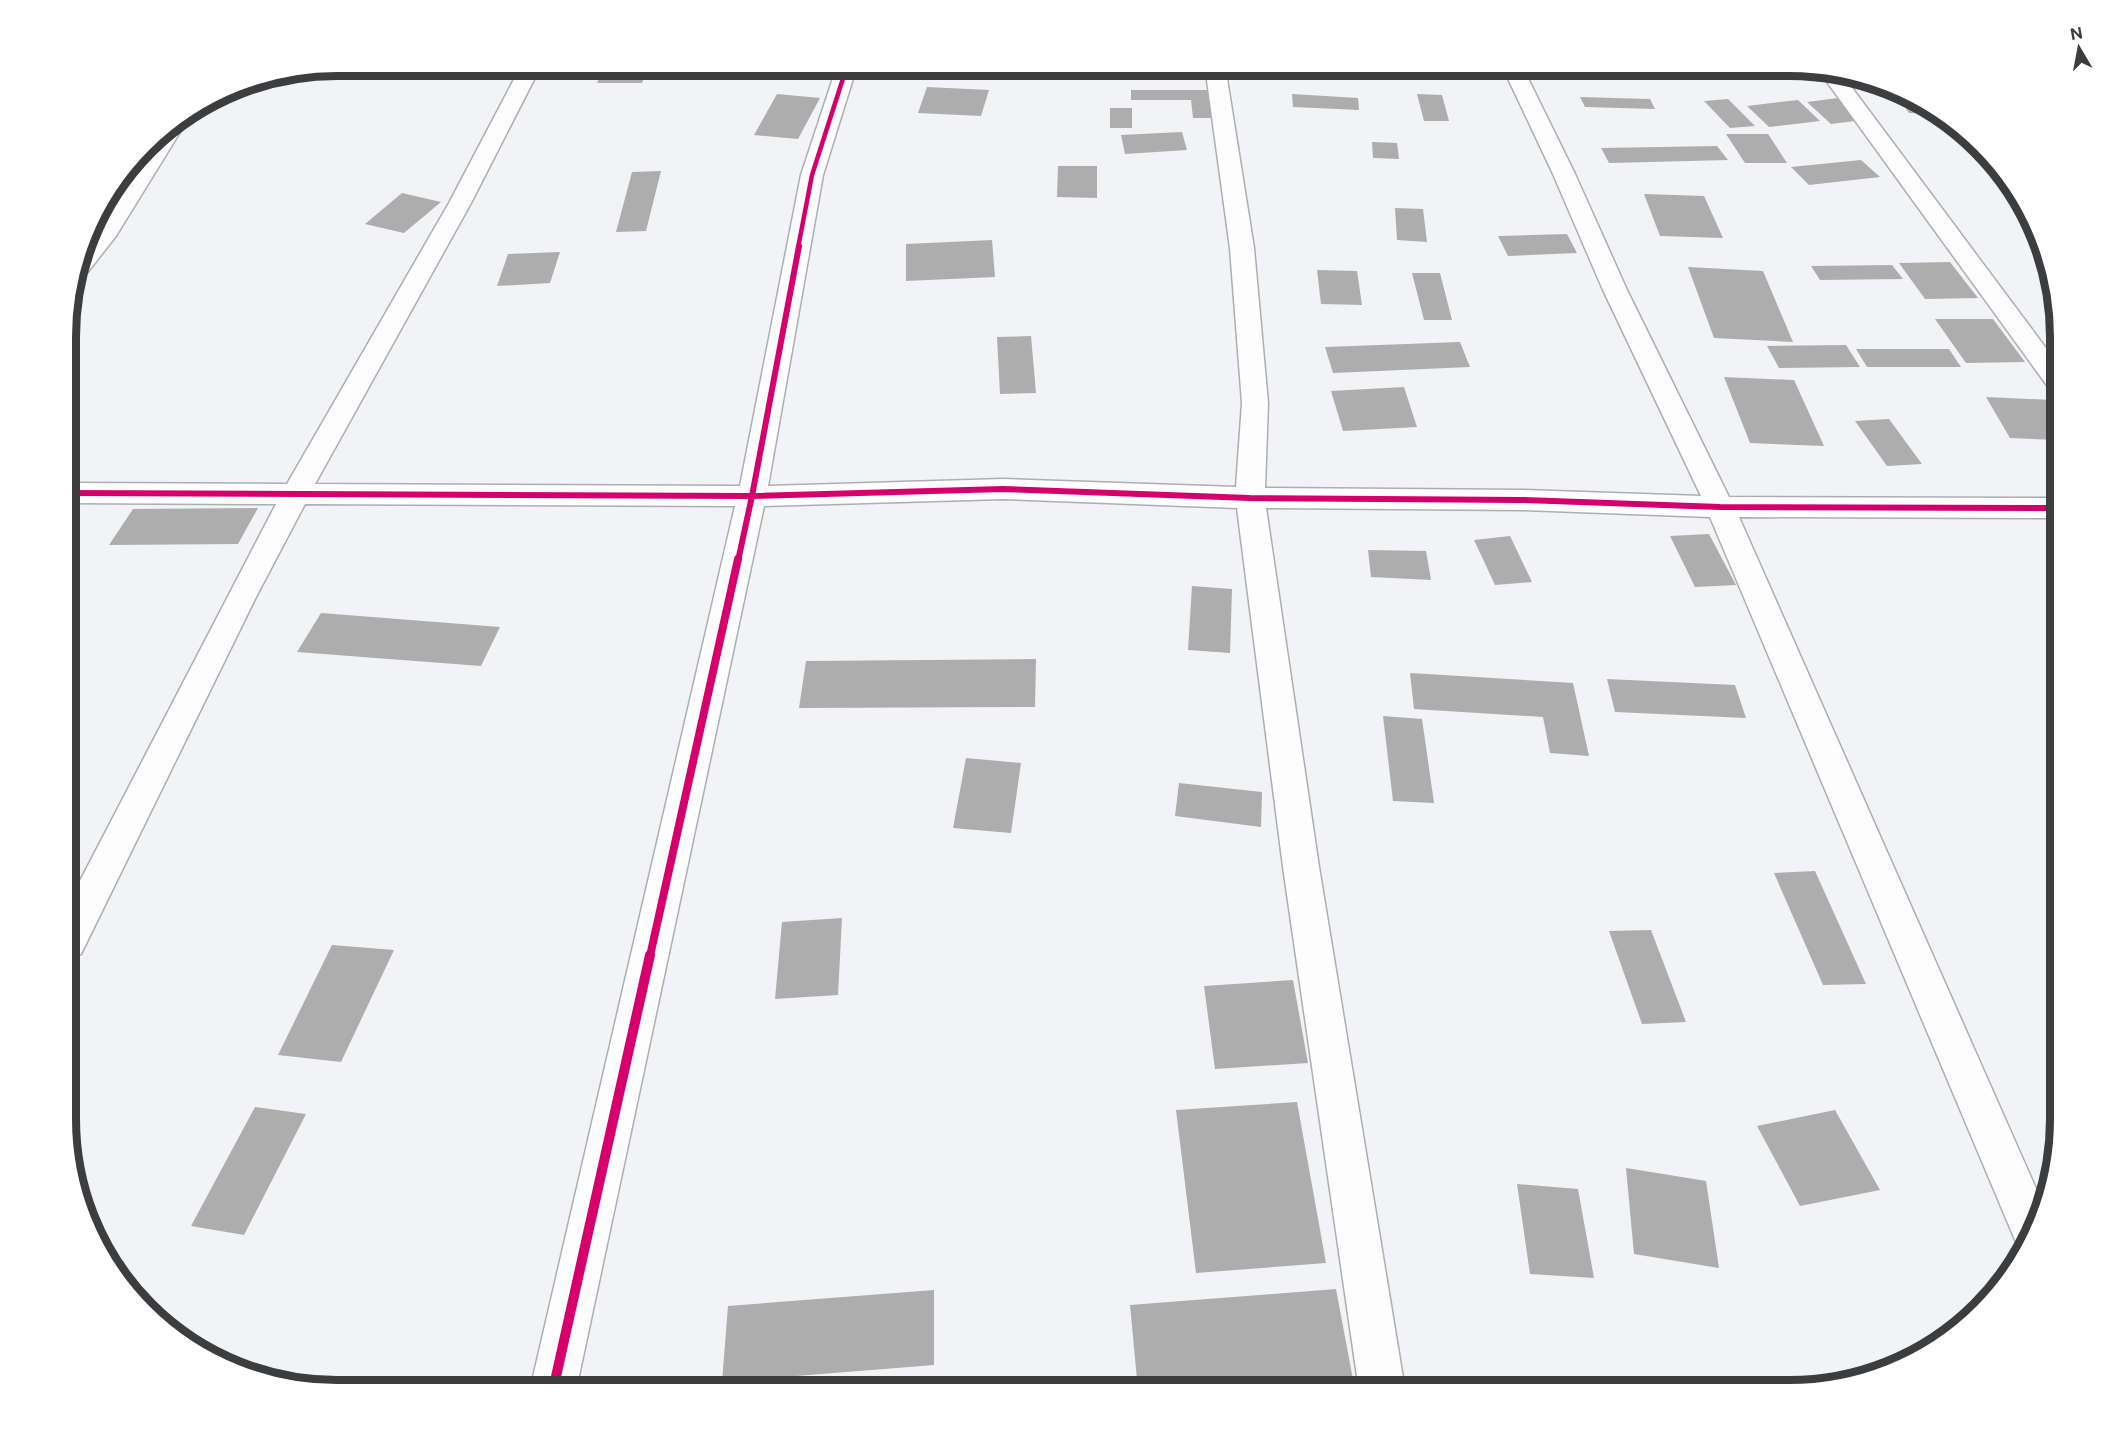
<svg xmlns="http://www.w3.org/2000/svg" width="2127" height="1456" font-family="'Public Sans',sans-serif">
<style>
.building{fill:#adadad}
.lines{fill:none;stroke-linecap:round;stroke-linejoin:round}
.minor-casing{stroke:#acaeb1;stroke-width:3}
.minor{fill:#fdfdfe;fill-rule:evenodd}
.cycleway-far3-casing{stroke:#fff;stroke-width:7}
.cycleway-far2-casing{stroke:#fff;stroke-width:9}
.cycleway-far1-casing{stroke:#fff;stroke-width:11}
.cycleway-casing{stroke:#fff;stroke-width:14}
.cycleway-far3{stroke:#d6006c;stroke-width:4.5}
.cycleway-far2{stroke:#d6006c;stroke-width:6}
.cycleway-far1{stroke:#d6006c;stroke-width:8}
.cycleway{stroke:#d6006c;stroke-width:10}
.rim{fill:none;stroke:#3b3d3f;stroke-width:8}
</style>
<rect width="100%" height="100%" fill="#f1f3f6"/>
<g class="building">
<path d="M1320,66H1347L1348,78L1321,76Z"/>
<path d="M604,67H648L642,83H597Z"/>
<path d="M1757,67H1803L1807,70L1765,74Z"/>
<path d="M927,87L989,90L981,116L918,113Z"/>
<path d="M1131,90H1209L1212,118H1193L1191,100H1131Z"/>
<path d="M777,94L820,98L798,139L754,135Z"/>
<path d="M1292,94L1358,98L1359,110L1293,107Z"/>
<path d="M1417,94L1442,95L1449,121H1424Z"/>
<path d="M1580,97L1650,99L1655,109L1585,107Z"/>
<path d="M1838,98L1863,120L1831,124L1807,102Z"/>
<path d="M1899,98L1911,99L1940,114L1909,113Z"/>
<path d="M1728,99L1755,126L1730,128L1704,101Z"/>
<path d="M1798,100L1820,121L1769,127L1747,106Z"/>
<rect x="1110" y="108" width="22" height="20"/>
<path d="M1182,132L1187,150L1125,154L1121,135Z"/>
<path d="M1726,134H1768L1787,163H1745Z"/>
<path d="M1372,142L1397,143L1399,159L1373,158Z"/>
<path d="M1717,146L1728,160L1609,163L1601,148Z"/>
<path d="M1861,160L1880,177L1809,185L1791,167Z"/>
<path d="M1058,166H1097V198L1057,197Z"/>
<path d="M661,171L646,231L616,232L632,172Z"/>
<path d="M402,193L441,202L404,233L365,224Z"/>
<path d="M1644,194L1704,196L1723,238L1660,236Z"/>
<path d="M1395,208L1423,209L1427,242L1397,240Z"/>
<path d="M2037,233L2041,248L2026,235Z"/>
<path d="M1567,234L1577,253L1508,256L1498,236Z"/>
<path d="M992,240L995,277L906,281V244Z"/>
<path d="M560,252L550,283L497,286L508,254Z"/>
<path d="M1950,262L1978,298L1925,299L1899,263Z"/>
<path d="M1892,265L1903,279L1820,280L1811,266Z"/>
<path d="M1688,267L1763,271L1793,342L1714,338Z"/>
<path d="M1317,270L1357,271L1362,305L1321,304Z"/>
<path d="M1412,273H1440L1452,320H1424Z"/>
<path d="M1935,319H1993L2025,362L1966,363Z"/>
<path d="M1031,336L1036,393L1000,394L997,337Z"/>
<path d="M1460,342L1470,367L1333,373L1325,347Z"/>
<path d="M1846,345L1860,367L1779,368L1767,346Z"/>
<path d="M1856,349H1949L1961,367H1867Z"/>
<path d="M1724,377L1794,380L1824,446L1750,443Z"/>
<path d="M1404,387L1417,427L1343,431L1331,391Z"/>
<path d="M1986,397L2052,400L2060,413V440L2010,438Z"/>
<path d="M1889,419L1922,464L1887,466L1855,421Z"/>
<path d="M258,508L238,544L109,545L133,509Z"/>
<path d="M1709,534L1736,585L1695,587L1670,536Z"/>
<path d="M1510,536L1532,582L1495,585L1474,540Z"/>
<path d="M1368,550L1426,551L1431,580L1371,577Z"/>
<path d="M1192,586L1232,589L1230,653L1188,650Z"/>
<path d="M321,613L500,627L481,666L297,652Z"/>
<path d="M1036,659L1035,707L799,708L806,661Z"/>
<path d="M1410,673L1573,683L1589,756L1550,753L1543,717L1414,709Z"/>
<path d="M1607,679L1735,685L1746,718L1615,712Z"/>
<path d="M1383,716L1422,719L1434,803L1393,801Z"/>
<path d="M966,758L1021,763L1011,833L953,828Z"/>
<path d="M1179,783L1262,792L1261,827L1175,816Z"/>
<path d="M1815,871L1866,984L1823,985L1774,873Z"/>
<path d="M842,918L838,995L775,999L782,922Z"/>
<path d="M1651,930L1686,1022L1642,1024L1609,931Z"/>
<path d="M332,945L394,950L341,1062L278,1055Z"/>
<path d="M1293,980L1308,1063L1215,1069L1204,986Z"/>
<path d="M1297,1102L1326,1263L1196,1273L1176,1110Z"/>
<path d="M255,1107L306,1114L244,1235L191,1226Z"/>
<path d="M1835,1110L1880,1190L1800,1206L1757,1126Z"/>
<path d="M1626,1168L1706,1181L1719,1268L1634,1254Z"/>
<path d="M1517,1184L1578,1189L1594,1278L1530,1274Z"/>
<path d="M1336,1289L1355,1390H1138L1130,1305Z"/>
<path d="M934,1290V1365L722,1382L728,1306Z"/>
</g>
<g class="lines">
<defs>
<g id="minor">
<path d="M521,66H541L471,203L315,484L740,486L801,175L837,66H857L823,175L768,486L1003,479L1236,487L1242,403L1230,248L1205,66H1225L1254,248L1268,403L1265,488L1523,490L1701,496L1603,290L1553,174L1502,66H1522L1575,174L1627,290L1729,497L2060,498V518L1739,517L2045,1209L2023,1250L2018,1247L1710,517L1523,510L1266,508L1319,867L1405,1390H1359L1283,867L1237,508L1003,499L764,506L576,1390H530L735,506L305,504L256,597L81,954L68,959V904L276,504L68,503V483L287,484L449,203Z"/>
<path d="M1820,69L1841,73L2060,367V393L2051,391L1822,75Z"/>
<path d="M181,120L185,124L116,236L87,273L77,275L86,243L154,138L158,134Z"/>
</g>
</defs>
<use href="#minor" class="minor-casing"/>
<use href="#minor" class="minor"/>
<defs>
<path id="cycleway-far3" d="M798,248L812,175L847,66"/>
<g id="cycleway-far2">
<path d="M68,493L752,496L1003,489L1250,498L1523,500L1720,507L2060,508"/>
<path d="M738,561L752,496L799,246"/>
</g>
<path id="cycleway-far1" d="M650,956L738,559"/>
<path id="cycleway" d="M553,1390L650,955"/>
</defs>
<use href="#cycleway-far3" class="cycleway-far3-casing"/>
<use href="#cycleway-far2" class="cycleway-far2-casing"/>
<use href="#cycleway-far1" class="cycleway-far1-casing"/>
<use href="#cycleway" class="cycleway-casing"/>
<use href="#cycleway-far3" class="cycleway-far3"/>
<use href="#cycleway-far2" class="cycleway-far2"/>
<use href="#cycleway-far1" class="cycleway-far1"/>
<use href="#cycleway" class="cycleway"/>
</g>
<path d="M0 0H2127V1456H0ZM337 76H1789A261 261 0 0 1 2050 337V1119A261 261 0 0 1 1789 1380H337A261 261 0 0 1 76 1119V337A261 261 0 0 1 337 76Z" fill="#fff" fill-rule="evenodd"/>
<path class="rim" d="M337 76H1789A261 261 0 0 1 2050 337V1119A261 261 0 0 1 1789 1380H337A261 261 0 0 1 76 1119V337A261 261 0 0 1 337 76Z"/>
<g transform="translate(2079 48) rotate(350)" stroke="#ffffff" stroke-width="4.5" paint-order="stroke">
<path d="M0-4.5L10 22L0 15L-10 22Z" fill="#3b3d3f"/>
<text y="-9" font-size="16" font-weight="bold" text-anchor="middle" fill="#3b3d3f">N</text>
</g>
</svg>
